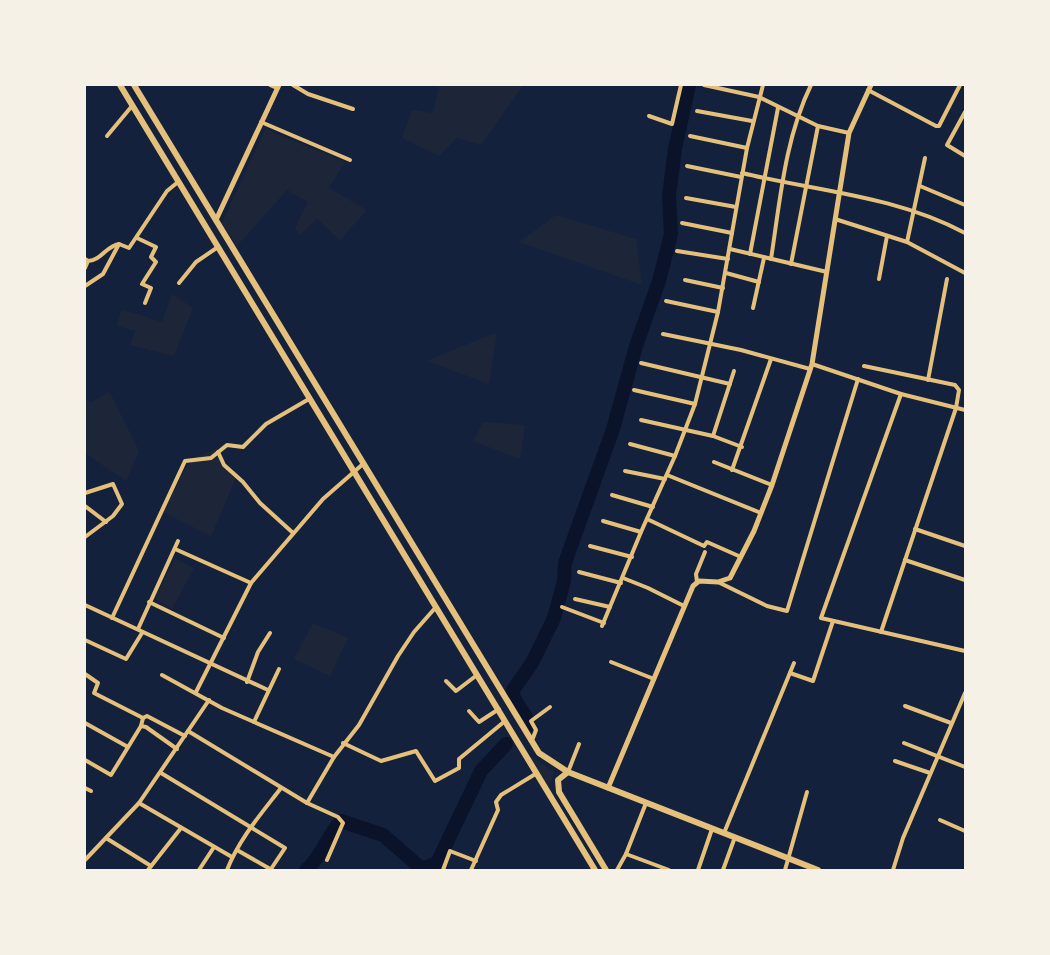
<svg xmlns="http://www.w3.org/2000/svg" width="1050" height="955" font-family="'Source Sans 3',sans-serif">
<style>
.green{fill:#1d2539}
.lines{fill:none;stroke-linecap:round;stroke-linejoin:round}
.river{stroke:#0b132b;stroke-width:14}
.minor{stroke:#e5c07b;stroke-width:4}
.tertiary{stroke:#e5c07b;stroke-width:5}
.trunk{stroke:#e5c07b;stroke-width:6}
</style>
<rect width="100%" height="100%" fill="#14213d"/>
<g class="green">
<path d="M439,85H521L522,87L481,145L457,138L439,156L402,138L412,110L433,113Z"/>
<path d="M265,129L345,162L329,188L367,210L340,240L317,219L300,235L295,228L308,202L287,190L237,246L222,223Z"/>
<path d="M556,215L636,239L642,285L519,242Z"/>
<path d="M172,294L193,308L174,356L130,345L135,331L117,326L121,309L162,322Z"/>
<path d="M497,332L489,384L427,361L436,357Z"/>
<path d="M109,391L139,451L126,481L85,453V400L92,402Z"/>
<path d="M483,422L525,425L520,459L473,441Z"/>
<path d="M218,448L224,465L238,473L211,536L163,512L184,471L194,458Z"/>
<path d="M175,558L194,568L172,609L155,599Z"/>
<path d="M313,623L348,638L330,676L294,659Z"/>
<path d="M530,756L555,772L548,787Z"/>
</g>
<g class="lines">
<g class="river">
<path d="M527,727C531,714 512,705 513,690L532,663L554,618L564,581L565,563L571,546L613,429L636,346L659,281L671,234L669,196L675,149L689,85"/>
<path d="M306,870C324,854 326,837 341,821L383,835L422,869L437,863L481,771L506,744"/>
</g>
<g class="minor">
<path d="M270,85L277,88"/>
<path d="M293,85L308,94L353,109"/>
<path d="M704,85L759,97L818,126L849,133"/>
<path d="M868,90L936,126H939L960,85"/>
<path d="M697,111L752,121"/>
<path d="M965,112L947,145L965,156"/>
<path d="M649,116L672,124L681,85"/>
<path d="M261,122L350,160"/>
<path d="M107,136L132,106"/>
<path d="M690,136L747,148"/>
<path d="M687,166L741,177"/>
<path d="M742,173C817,191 896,196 965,233"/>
<path d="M920,186L965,205"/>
<path d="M686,198L736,207"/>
<path d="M835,219L907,242L965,273"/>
<path d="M682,223L732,233"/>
<path d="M137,238L156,247L151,257L156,262L142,284L151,288L145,303"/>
<path d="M907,242L925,158"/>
<path d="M730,249L827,272"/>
<path d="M677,251L728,259"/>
<path d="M750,254L778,108"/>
<path d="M85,259L88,261L85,268"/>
<path d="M771,259C780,201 785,138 811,85"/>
<path d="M88,261C102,260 106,246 119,244"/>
<path d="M791,264L818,126"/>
<path d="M726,273L759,282"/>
<path d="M879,279L887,236"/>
<path d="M685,280L723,288"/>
<path d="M179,283L196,262L218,247"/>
<path d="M85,286L103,274L119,244L129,248L167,191L178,182"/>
<path d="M666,301L718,312"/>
<path d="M753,308L764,258"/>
<path d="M663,334L741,350L810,369"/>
<path d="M641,363L730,384"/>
<path d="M812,364L901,394L965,410"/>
<path d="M864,366L955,385L959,390L956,408L881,632"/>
<path d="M928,380L947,279"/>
<path d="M634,390L695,404"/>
<path d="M901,394L821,618L965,651"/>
<path d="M641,420L713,436L742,447"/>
<path d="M713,436L734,371"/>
<path d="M630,444L675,456"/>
<path d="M218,452L224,465L243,482L260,503L292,532"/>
<path d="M714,462L772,485"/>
<path d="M732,470L771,359"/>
<path d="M625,471L665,479"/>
<path d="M667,475L761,513"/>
<path d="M85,493L113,484L122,504L113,516L85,537"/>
<path d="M612,495L653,507"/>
<path d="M85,506L106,522"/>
<path d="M647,519L704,546L707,542L741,557"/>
<path d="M603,521L641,532"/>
<path d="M915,529L965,546"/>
<path d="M590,546L632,557"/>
<path d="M175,549L251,583"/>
<path d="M905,560L965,580"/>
<path d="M579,572L621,583"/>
<path d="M623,578L648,588L684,606"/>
<path d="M697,582L696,574L705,552"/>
<path d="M718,582L767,606L787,611L858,379"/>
<path d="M575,599L610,607"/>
<path d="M149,602L224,638"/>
<path d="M85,605L268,690"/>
<path d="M562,607L604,623"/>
<path d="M112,618L185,461L211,458L227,445L243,447L266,424L309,399"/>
<path d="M602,626L641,532L675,456L695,404L718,312L747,148L763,85"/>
<path d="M138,629L178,541"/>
<path d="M85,640L126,659L142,633"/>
<path d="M611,662L654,679"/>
<path d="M790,673L813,681L833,621"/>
<path d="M85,674L98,683L94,693L143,718"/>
<path d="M162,675L222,708L254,722L279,669"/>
<path d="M446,681L456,691L477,675"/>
<path d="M247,682L258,652L270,633"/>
<path d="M196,692L251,583L323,499L363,464"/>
<path d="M905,706L951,723"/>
<path d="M469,711L479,722L499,709"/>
<path d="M254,722L334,757"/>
<path d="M85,723L128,747"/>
<path d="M141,726L146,727L177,749"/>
<path d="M188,731L307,803L338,817L343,823L327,860"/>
<path d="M530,740L533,738L536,730L531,721L550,707"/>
<path d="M343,743L381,761L416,751L435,781L459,768V759L505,721"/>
<path d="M904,743L965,767"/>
<path d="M85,760L111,775L141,726L143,718L147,716L185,736"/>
<path d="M895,761L930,773"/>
<path d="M568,772L579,744"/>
<path d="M161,773L285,848L271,869"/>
<path d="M85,788L91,791"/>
<path d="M139,803L232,857"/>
<path d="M307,803L334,757L359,725L398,656L414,632L436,607"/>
<path d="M940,820L965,831"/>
<path d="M724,833L794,663"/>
<path d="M106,838L151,866"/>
<path d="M237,850L272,870"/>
<path d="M626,854L669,870"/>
<path d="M85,860L139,803L209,700"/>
<path d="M148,870L181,828"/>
<path d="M199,870L214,847"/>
<path d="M227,870C239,839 261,814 281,788"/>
<path d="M443,870L450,851L476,861"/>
<path d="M471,870L498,810L496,802L501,795L537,773"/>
<path d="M617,870L626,854L646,803"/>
<path d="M698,870L712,829"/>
<path d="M723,870L735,837"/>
<path d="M785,870L807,792"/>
<path d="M893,870L903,838L965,693"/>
</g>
<g class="tertiary">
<path d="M216,220L279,85"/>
<path d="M608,788L693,586L699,581L718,582L730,578L754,531L772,485L812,364L849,133L871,85"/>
</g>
<g class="trunk">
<path d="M120,85L595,870"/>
<path d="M134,85L539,753L568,772L818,870"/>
<path d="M568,772L558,780L559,792L606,870"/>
</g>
</g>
<rect width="1050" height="955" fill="none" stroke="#f6f1e7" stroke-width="172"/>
</svg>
